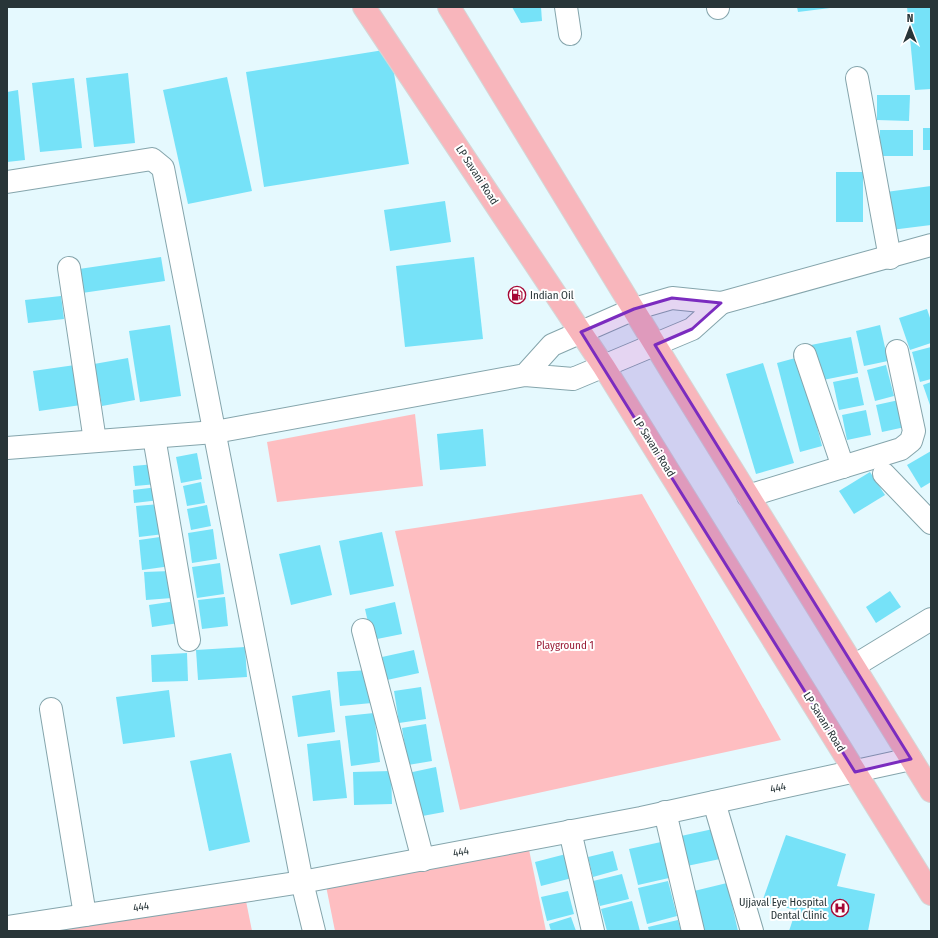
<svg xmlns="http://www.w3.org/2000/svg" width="938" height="938" font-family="'Fira Sans Condensed',sans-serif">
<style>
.green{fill:#febec1}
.building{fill:#76e2f8}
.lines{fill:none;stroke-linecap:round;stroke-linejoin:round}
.minor-casing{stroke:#85a5ac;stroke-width:24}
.major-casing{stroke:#d4d7d7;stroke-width:24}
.minor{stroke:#fff;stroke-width:22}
.major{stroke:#f8b6bc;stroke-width:22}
.marked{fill:#7b2cbf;fill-opacity:0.2;stroke:#7b2cbf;stroke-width:3;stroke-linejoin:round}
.labels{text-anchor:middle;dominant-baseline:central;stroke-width:4;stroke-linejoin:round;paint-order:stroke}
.street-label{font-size:11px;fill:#283538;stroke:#fff}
.poi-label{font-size:11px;fill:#283538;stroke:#fff;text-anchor:start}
.park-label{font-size:11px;fill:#9a1d37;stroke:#fff}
</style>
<rect width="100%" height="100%" fill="#e5f9fe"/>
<g class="green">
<path d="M415,414L423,486L277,502L267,442Z"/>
<path d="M642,494L781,740L460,810L395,531Z"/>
<path d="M527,840L546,931H335L325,881Z"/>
<path d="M245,896L252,931H58L57,925Z"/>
</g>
<g class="building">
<path d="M512,7H541L542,21L521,23Z"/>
<path d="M797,7H830V8L798,12Z"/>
<path d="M907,7H931V89L915,90Z"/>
<path d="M390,49L409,164L264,187L246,72Z"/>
<path d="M128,73L135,143L94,147L86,78Z"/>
<path d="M227,77L252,191L188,204L163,90Z"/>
<path d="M74,78L82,148L40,152L32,83Z"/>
<path d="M18,90L25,160L7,162V92Z"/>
<path d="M877,95H910L909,121L877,120Z"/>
<rect x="923" y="128" width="8" height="22"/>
<rect x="880" y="130" width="33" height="26"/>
<rect x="836" y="172" width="27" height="50"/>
<path d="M931,186V225L891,230L886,192Z"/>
<path d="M445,201L451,242L390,251L384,210Z"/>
<path d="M161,257L165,281L82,293L79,269Z"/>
<path d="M474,257L483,339L405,347L396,266Z"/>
<path d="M61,296L64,319L28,323L25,300Z"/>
<path d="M927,309L931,321V343L910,350L899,318Z"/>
<path d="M170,325L181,396L140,402L129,331Z"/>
<path d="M880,325L888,361L864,366L856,331Z"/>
<path d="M851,337L858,373L818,381L811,345Z"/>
<path d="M931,347V379L920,382L912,352Z"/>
<path d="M799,357L822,446L800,452L777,363Z"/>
<path d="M128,358L135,400L102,406L94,364Z"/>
<path d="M763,363L794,463L756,474L726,374Z"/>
<path d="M75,365L81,405L39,411L33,371Z"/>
<path d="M886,365L894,396L875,401L867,370Z"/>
<path d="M858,377L864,405L839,410L833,382Z"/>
<path d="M931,382V408L923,385Z"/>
<path d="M899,400L905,427L882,432L876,405Z"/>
<path d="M866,410L871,435L847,440L842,415Z"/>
<path d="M483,429L486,466L440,470L437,434Z"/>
<path d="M931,451V482L921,488L907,465Z"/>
<path d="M197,453L202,479L181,483L176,457Z"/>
<path d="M155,464L157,484L135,486L133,466Z"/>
<path d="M870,472L885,495L854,514L839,491Z"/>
<path d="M201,482L205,503L187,506L183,486Z"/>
<path d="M158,487L160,500L134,503L133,490Z"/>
<path d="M160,504L164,534L139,537L136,506Z"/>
<path d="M207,505L211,526L191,530L187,509Z"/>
<path d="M213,529L217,559L192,563L188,533Z"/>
<path d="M382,532L394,586L350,595L339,541Z"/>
<path d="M167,536L171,566L142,570L139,540Z"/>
<path d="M320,545L332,595L291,605L279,554Z"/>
<path d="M220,563L224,594L197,598L192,567Z"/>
<path d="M171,571L172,598L146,600L144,572Z"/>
<path d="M890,591L901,607L876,623L866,607Z"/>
<path d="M225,597L228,626L202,629L198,600Z"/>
<path d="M176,601L179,623L152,627L149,605Z"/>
<path d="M395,602L402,634L372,640L365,609Z"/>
<path d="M245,647L247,677L198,680L196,650Z"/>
<path d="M414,650L419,673L387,680L382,657Z"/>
<path d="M187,653L188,681L152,682L151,655Z"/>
<path d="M369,670L372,703L340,706L337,672Z"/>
<path d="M421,687L426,719L399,723L394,691Z"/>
<path d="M169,690L175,737L123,744L116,697Z"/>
<path d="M330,690L335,732L298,737L292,696Z"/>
<path d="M374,713L380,762L351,766L345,716Z"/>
<path d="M426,724L432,761L408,765L402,728Z"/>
<path d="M340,740L347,798L313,801L307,744Z"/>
<path d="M231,753L250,842L209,851L190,761Z"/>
<path d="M436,767L444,812L417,817L408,773Z"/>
<path d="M391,771L392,804L354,805L353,772Z"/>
<path d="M713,829L720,859L687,866L681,836Z"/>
<path d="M786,835L846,854L837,886L875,894L868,931H789L796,910L762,902Z"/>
<path d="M661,842L669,878L638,885L629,849Z"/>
<path d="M613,851L618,870L593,877L588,857Z"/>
<path d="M566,854L572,878L541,886L535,862Z"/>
<path d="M622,874L629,899L600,906L593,881Z"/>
<path d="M668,881L677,916L647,924L638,888Z"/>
<path d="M727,883L738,931H703L694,891Z"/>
<path d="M568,891L574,914L547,921L541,897Z"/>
<path d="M632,901L640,931H607L601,909Z"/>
<path d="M571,917L576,931H551L549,924Z"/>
<path d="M678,920L681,931H649L648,927Z"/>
</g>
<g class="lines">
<defs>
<g id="minor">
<path d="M566,7L570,34"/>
<path d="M718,7V8"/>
<path d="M857,78L890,258"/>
<path d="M7,182L152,159L163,168L302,882L314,931"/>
<path d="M69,268L95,441"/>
<path d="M721,303L931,245"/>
<path d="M805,355L843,467"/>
<path d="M154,437L189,640"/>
<path d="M7,448L215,432L525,375L573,379L692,329L721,303L672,298L634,309L552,345L525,375"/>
<path d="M884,474L931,523"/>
<path d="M748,496L901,449L911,441L914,431L897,351"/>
<path d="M363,630L423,860"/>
<path d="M854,666L931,619"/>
<path d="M51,709L85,915"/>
<path d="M714,802L752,931"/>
<path d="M665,812L693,931"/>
<path d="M570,831L593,931"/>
<path d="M7,927L302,882L641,818L911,759"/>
</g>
<g id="major">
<path d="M364,7L604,367L931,894"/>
<path d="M449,7L676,379L931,791"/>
</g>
</defs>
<use href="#minor" class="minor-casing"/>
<use href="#major" class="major-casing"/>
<use href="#minor" class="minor"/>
<use href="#major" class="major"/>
</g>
<path class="marked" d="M672,298L721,303L692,329L655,345L911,759L855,772L581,332L634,309Z"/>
<defs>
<symbol id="fuel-ring" viewBox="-11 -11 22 22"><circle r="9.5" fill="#fff" stroke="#a50835" stroke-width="1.5"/><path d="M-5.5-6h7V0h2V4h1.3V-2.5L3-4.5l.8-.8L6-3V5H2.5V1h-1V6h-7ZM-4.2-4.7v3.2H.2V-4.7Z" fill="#a50835"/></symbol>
<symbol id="hospital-ring" viewBox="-11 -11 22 22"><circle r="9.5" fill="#fff" stroke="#a50835" stroke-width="1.5"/><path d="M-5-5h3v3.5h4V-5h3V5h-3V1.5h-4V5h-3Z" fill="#a50835"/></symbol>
</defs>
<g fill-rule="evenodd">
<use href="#fuel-ring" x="507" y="285" width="20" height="20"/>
<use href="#hospital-ring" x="830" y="898" width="20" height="20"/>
</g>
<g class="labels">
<g class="street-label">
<text transform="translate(477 175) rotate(57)">LP Savani Road</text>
<text transform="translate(654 447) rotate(58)">LP Savani Road</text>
<text transform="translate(824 722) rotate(58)">LP Savani Road</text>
<text transform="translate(778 788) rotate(-12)">444</text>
<text transform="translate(461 852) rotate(-11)">444</text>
<text transform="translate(141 907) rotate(-9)">444</text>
</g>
<g class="poi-label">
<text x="530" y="295">Indian Oil</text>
<text x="827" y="902" text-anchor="end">Ujjaval Eye Hospital<tspan x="827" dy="13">Dental Clinic</tspan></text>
</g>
<g class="park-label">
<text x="565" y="645">Playground 1</text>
</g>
</g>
<rect width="938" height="938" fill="none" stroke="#283538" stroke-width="16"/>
<g transform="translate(910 28)" stroke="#ffffff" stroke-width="3" paint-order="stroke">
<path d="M0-3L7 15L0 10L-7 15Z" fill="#283538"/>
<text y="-6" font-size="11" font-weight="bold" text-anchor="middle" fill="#283538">N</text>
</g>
</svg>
